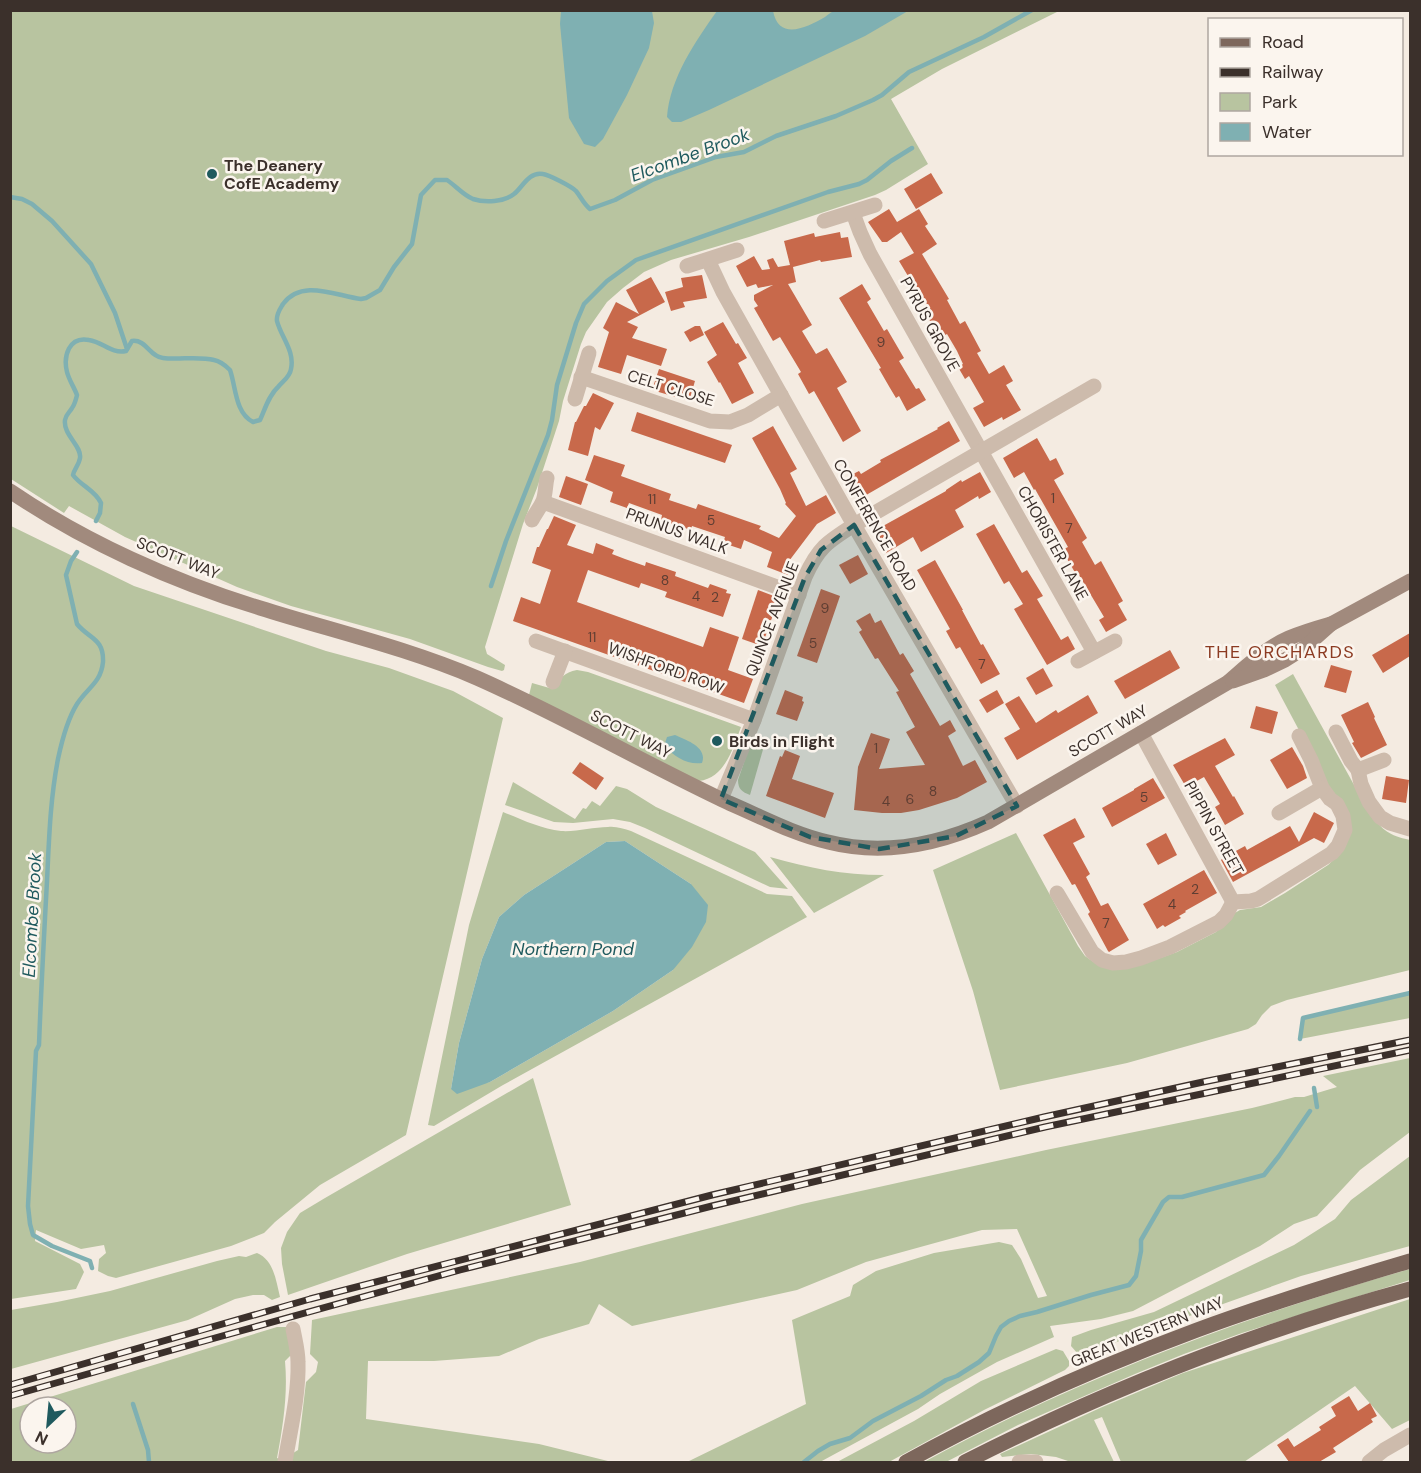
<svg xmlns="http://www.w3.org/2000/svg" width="1421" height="1473" font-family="'DM Sans',sans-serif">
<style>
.green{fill:#b8c4a0;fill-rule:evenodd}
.water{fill:#7fb0b2}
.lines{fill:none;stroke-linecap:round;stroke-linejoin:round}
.stream{stroke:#7fb0b2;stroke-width:4.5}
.building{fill:#c8694b}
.street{stroke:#cdbbac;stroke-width:15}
.secondary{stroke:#a18a7d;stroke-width:15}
.primary{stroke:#7d675c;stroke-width:15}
.rail-casing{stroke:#3b302b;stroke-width:7}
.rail{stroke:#fbf5ee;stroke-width:4.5;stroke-dasharray:14;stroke-linecap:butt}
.marked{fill:#1f5a5e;fill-opacity:0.2;stroke:#1f5a5e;stroke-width:4.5;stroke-dasharray:12 8;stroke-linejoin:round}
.poi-dot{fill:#1f5a5e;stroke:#fbf5ee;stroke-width:2}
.labels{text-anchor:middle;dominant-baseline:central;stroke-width:5;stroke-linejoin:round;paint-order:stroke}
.number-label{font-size:14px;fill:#5e3e33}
.poi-label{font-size:16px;font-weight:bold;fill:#3b302b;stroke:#fbf5ee;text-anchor:start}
.street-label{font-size:16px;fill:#3b302b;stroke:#fbf5ee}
.water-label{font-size:18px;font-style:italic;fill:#1f5a5e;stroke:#fbf5ee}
.neighbourhood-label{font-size:18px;letter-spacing:1.5px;fill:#8c3b22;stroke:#fbf5ee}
</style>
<rect width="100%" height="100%" fill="#f4ebe1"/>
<g class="green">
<path d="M10,11H1059L942,69L891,99L928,164L886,190L875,195L749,237L671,260L644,272L623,288L607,302L586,332L581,344L563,401L559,421L537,488L523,524L485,647L487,654L505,665L504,670L502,671L488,667L410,639L291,606L237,587L125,537L69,506L64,513L11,479Z"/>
<path d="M11,526L134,586L326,651L389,668L453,691L503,718L406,1135L320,1185L275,1222L264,1233L231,1246L116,1278L108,1276L98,1271L99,1259L106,1253L104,1245L81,1249L36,1230L35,1241L80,1264L84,1272L76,1289L11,1299Z"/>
<path d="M577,670L588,672L741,727C733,748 725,778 699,781L529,695L532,683L553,689C560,679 564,672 577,670Z"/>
<path d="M1293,674L1370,814C1384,831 1388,835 1410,840V970L1287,1000L1271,1006L1262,1015L1256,1024L1248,1029L1127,1063L1000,1090L973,991L933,870L1016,833L1078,946L1085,956L1095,963L1149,962L1177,952L1216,932L1233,914L1240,910L1261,907L1285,893L1328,865L1342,852L1349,835L1326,781L1275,685Z"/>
<path d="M752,739L763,743L764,746L750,795C742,792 738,789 738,780Z"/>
<path d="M513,782L575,819L583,808L586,809L592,801L600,806L616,786L627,789L656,807L755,852L788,889L770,887L645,828L630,822L613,819L573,823L554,822L505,805Z"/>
<path d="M503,812C521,819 541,829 561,831C577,832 593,827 608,827C616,826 624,829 631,831L767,894L792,896L807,917L503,1085L434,1126L428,1125L469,925ZM625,841L691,884L673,970L613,1011L490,1082L451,1089L459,1043L482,959L499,917L524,895L606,842Z"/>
<path d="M770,857C810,868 842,875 884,875L814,913Z"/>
<path d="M1410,993V1018L1300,1039L1303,1018Z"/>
<path d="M1410,1058V1132L1360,1170L1317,1216L1294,1224L1260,1246L1179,1287L1133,1311L1101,1319L1050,1326L1054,1337L997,1362L940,1394L918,1409L820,1462H687L806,1404L792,1320L850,1296L853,1285L876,1271L934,1253L999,1242L1012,1245L1021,1259L1038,1298L1047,1296L1017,1229L982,1230L866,1262L797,1290L632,1326L599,1304L589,1324L539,1339L499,1356L434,1361H368L366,1419L539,1444L612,1462H11V1409L277,1327H287L292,1354L285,1361C288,1394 283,1426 277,1458L282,1460L298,1450L306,1382L316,1372L318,1362L310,1354L312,1320L580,1262L802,1204L1046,1150L1252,1108L1295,1097H1304L1337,1087L1323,1076ZM30,1407H66V1443H30Z"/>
<path d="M533,1078L571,1205L407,1254L288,1295L282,1264L281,1248L287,1232L300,1213L325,1198Z"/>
<path d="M1410,1156V1246L1301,1276L1111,1344L1078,1354L1071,1346L1072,1337L1091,1330L1154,1312L1294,1245L1335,1219L1351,1200Z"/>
<path d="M257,1253C274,1260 276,1281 280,1297L272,1300L264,1295H253L235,1299L188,1320L11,1369V1310L57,1302L110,1291L217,1261L239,1256L246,1257Z"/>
<path d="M1410,1269V1280L1242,1333L1184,1354L1135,1374L1018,1425L946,1462H924C1077,1379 1243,1317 1410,1269Z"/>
<path d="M1410,1299V1420L1392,1429L1355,1386L1244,1462H1121L1102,1417L1094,1420L1114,1462H1071L1056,1457L1031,1454L1002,1457L1000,1454L1100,1408L1183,1373Z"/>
<path d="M1056,1349L1063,1351L1069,1361V1366L1065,1370L984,1410L889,1462H837L914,1421L981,1381Z"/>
</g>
<g class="water">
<path d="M561,11H652L654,23L649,48L627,95L603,139L595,147L584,144L569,118L560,24Z"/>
<path d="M717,11H773C779,41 806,28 825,17C829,14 832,11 837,10C860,8 885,10 908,11L865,36L709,110L681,122H672L667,117C670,78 695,42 717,11Z"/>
<path d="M675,735C686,740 708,747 702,763C687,765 675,757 664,746L667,737Z"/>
<path d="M625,841L691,884L708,905L706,922L692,947L673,970L613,1011L490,1082L457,1094L451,1089L459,1043L482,959L499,917L524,895L606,842Z"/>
</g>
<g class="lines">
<g class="stream">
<path d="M10,197L22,199L32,204L52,221L91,264L115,313L127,349"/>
<path d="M96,521L100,513L101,503C95,490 81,486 73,475C74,469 79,465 80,458C82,446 63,435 65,420C66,414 70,412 72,408C75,404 76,399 77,395C74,387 69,380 67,372C63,356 69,336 89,340C103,342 111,354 126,351L132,341C146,339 150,357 163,358C178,360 199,356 214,360C220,361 226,366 230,370C236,387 235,413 253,422L260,420C265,409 269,395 278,387C283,381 290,377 291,369C295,351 281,337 277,321C276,314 280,309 283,304C302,278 336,296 361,299L366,298L380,290L394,267L412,244L421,195L435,180H447C456,186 463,195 473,199C485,203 504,202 514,194C522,188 529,171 543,174C549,175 571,186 576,191C581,197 583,203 590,209L615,200L652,180L716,157L744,152L776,136L836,116L873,100L882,95L909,72L984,37L1032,10"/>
<path d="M77,552L71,561L66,575L77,624C89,639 104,638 103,662C101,683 87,688 77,704C67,720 62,740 58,759C50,800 49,841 47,881C44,936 41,990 39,1045L36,1051L28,1206L30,1224L33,1235L52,1246L90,1261L92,1268"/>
<path d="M491,586L506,541L548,435L552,420L557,385L576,323L584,304L607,281L636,260L828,192L859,184L867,180L891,161L912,148"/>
<path d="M1300,1039L1303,1018L1410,993"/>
<path d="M1314,1088L1317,1107"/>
<path d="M133,1404L148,1450L149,1462"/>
<path d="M804,1462L818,1451L830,1444L850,1438L873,1421L921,1396L946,1380L957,1376L979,1362L989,1353L996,1336L1001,1327L1009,1321L1020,1316L1037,1312L1091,1295L1129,1285L1136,1276L1141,1251V1240L1163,1202L1169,1197H1182L1264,1175L1279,1156L1310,1111"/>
</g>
</g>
<g class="building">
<path d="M931,173L943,193L916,209L904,189Z"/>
<path d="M889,209L897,222L919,209L928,224L925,226L937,244L922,254L949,299L947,300L960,324L965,321L981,351L977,353L989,374L1004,365L1013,381L1006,385L1021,410L1003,420L1002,417L984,427L973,408L984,402L969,376L965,379L958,367L963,364L957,351L947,334L940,338L923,309L928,306L910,275L908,276L899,261L914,253L901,232L887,242H882L868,222Z"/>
<path d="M840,232L841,238L848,237L852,257L821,262L820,260L793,267L796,282L788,284L812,325L802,331L816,354L827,348L847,382L837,388L861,431L843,442L814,391L809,394L798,374L801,372L780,337L773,341L754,308L758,306L754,300V295L773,285L758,288L756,284L747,287L736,266L754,256L762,270L770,269L767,260L773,258L778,267L790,265L784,241L814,233L815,237Z"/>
<path d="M702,275L707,298L683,302L685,307L671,311L665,292L683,287L681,278Z"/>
<path d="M651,277L665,302L627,322L638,327L632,338L667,349L661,366L627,355L621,374L598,367L609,332L603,328L616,302L639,314L626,290Z"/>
<path d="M862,284L871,299L867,302L884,331L887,329L904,358L899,361L916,389L919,388L926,400L907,411L899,396L896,398L890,388L879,369L881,368L839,298Z"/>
<path d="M723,322L736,344L738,343L747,358L738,363L754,393L732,404L720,382L719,383L707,362L717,355L704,332Z"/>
<path d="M695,326H700L704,335L690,342L684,332Z"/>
<path d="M659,369L695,381L689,401L652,390Z"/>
<path d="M593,393L614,403L600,430L595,427L588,456L568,450L575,422H576L584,406H586Z"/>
<path d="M637,412L732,445L725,463L631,431Z"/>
<path d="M949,421L960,441L861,498L849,476L859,471L861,474L881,462L880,460L938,429L937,428Z"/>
<path d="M773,426L797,469L790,473L806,506L826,495L836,513L817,524L789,561L793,562L788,575L767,567L772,552L744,540L741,549L723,543L725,537L692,526L691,530L661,520L662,515L629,503L627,508L610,502L613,492L585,480L594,455L625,465L621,476L671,494L669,500L696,509L698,504L761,526L759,529L779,538L796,516L785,504L786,503L780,489L752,438Z"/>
<path d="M1037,438L1050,461L1056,458L1064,474L1054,480L1087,538L1082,542L1095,565L1101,561L1123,601L1118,604L1127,620L1106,632L1099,620L1104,617L1079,575L1077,576L1062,550L1068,547L1035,489L1034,490L1024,472L1014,478L1003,458Z"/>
<path d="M980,472L991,492L979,499L978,496L955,510L964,527L921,552L913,537L886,553L874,531L946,491V490L961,480L962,482Z"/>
<path d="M566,476L588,484L581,505L559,497Z"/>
<path d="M554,516L576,525L567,545L593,554L596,543L614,550L612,554L625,559L645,566L646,562L676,572L675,576L708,588L710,584L727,590L726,593L731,594L723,617L665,597L667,592L641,583L639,588L588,570L577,602L703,647L710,627L739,637L728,670L753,679L744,703L513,621L521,597L540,604L551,570L532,563L537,547H539L547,529H548Z"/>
<path d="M994,524L1022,573L1027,570L1043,596L1037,599L1061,640L1068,636L1075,649L1047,665L1014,609L1023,604L1009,581L1004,584L976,534Z"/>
<path d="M858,555L868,574L850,584L839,565Z"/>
<path d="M935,560L963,610H962L981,645L983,644L1000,674L981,684L960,647L956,649L946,631L950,629L917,570Z"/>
<path d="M821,589L840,596L817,663L797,656Z"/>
<path d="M758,590L779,598L762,646L742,639Z"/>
<path d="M870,613L875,623L881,620L900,655L903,653L914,671L910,674L940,726L950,720L956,731L948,736L963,766L975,760L987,782L957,798L919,810L901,813H882L854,810L858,767L871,733L890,739L879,769L925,765L906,732L915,727L896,692L899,691L878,658L875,659L859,632L862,630L856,621Z"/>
<path d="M1410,633V656L1383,673L1372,655Z"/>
<path d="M1170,650L1180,668L1125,699L1114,681Z"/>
<path d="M1331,665L1352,671L1346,693L1324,687Z"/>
<path d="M1043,668L1053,686L1036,695L1026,678Z"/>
<path d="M785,690L803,697L802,701L804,702L797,721L776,714Z"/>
<path d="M997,690L1004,703L987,713L979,700Z"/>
<path d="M1088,695L1098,713L1017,760L1004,738L1020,729L1005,704L1019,696L1036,723L1056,710L1058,713Z"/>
<path d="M1368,702L1375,717L1374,718L1387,745L1361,758L1352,743L1354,742L1341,715Z"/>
<path d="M1256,706L1278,712L1272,734L1250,728Z"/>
<path d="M1225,738L1235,755L1215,766L1233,797L1234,796L1244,814L1225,825L1215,807L1220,804L1204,777L1186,787L1173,765Z"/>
<path d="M1292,747L1303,766L1307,778L1287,789L1270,760Z"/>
<path d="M785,750L800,756L792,779L834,793L825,818L766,796L780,756L782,757Z"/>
<path d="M580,762L604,778L596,790L572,773Z"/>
<path d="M1386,776L1409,780L1406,803L1382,799Z"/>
<path d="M1153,778L1165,798L1112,827L1102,808L1134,790V789Z"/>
<path d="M1314,812L1334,823L1324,843L1314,838L1233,882L1221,860L1223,858L1245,846L1247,850L1290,826L1299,842Z"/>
<path d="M1075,818L1085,837L1073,843L1090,874L1086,877L1101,906L1108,903L1129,940L1109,952L1108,951L1088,914L1090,912L1075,884L1072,885L1043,835Z"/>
<path d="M1166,833L1177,855L1158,865L1146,844Z"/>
<path d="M1204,870L1217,893L1185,911L1186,912L1179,916L1181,918L1165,927L1163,925L1157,929L1143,904Z"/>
<path d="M1349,1396L1358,1411L1370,1403L1377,1416L1371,1419L1373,1422L1333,1448L1336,1452L1319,1462H1289L1277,1445L1288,1438L1294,1447L1321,1430L1319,1427L1336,1416L1331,1407Z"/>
</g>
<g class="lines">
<g class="street">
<path d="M853,213L860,232L870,254L1094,652"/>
<path d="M824,221L875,205"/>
<path d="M708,260L723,292L854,525L1017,806"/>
<path d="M687,266L737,250"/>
<path d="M581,377L710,421L730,422L748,415L781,395"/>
<path d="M575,399L589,353"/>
<path d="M543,502L799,595"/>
<path d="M532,520C535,514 539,509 542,503C546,496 545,486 547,478"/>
<path d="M536,641L754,720"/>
<path d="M1078,661L1115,641"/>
<path d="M553,682L565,651"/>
<path d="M1336,732L1351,761L1358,770L1361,784L1369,802L1380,817L1390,823L1410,829"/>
<path d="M1141,733L1233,902L1251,901L1258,899L1332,853L1338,846L1345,830L1343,816L1337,804L1330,799L1322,788L1311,760L1299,736"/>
<path d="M1358,770L1384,760"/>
<path d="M721,799L754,720L805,577C818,548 827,542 854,525L1094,386"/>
<path d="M1279,813L1322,788"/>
<path d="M1057,893L1092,952L1102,960L1113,963L1126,962L1141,958L1170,947L1219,922L1226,915L1233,902"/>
<path d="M285,1462C290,1431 299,1395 298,1362C298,1351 295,1340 293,1329"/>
<path d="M1019,1462H1036"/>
<path d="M1369,1462L1384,1450L1410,1435"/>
</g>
<g class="secondary">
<path d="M10,491C85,542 174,582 260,608C333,631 407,648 477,678C563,716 644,763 729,803C762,817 793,834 828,842C883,856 937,845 988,822L1227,683C1247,666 1266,648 1289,638C1303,632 1317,628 1331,624"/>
<path d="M1233,681L1264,670L1285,660L1304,648L1331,624L1410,581"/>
</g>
<g class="primary">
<path d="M906,1462C999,1411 1097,1367 1197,1330C1267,1304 1339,1282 1410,1261"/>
<path d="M965,1462C1107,1390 1256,1331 1410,1289"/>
</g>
<defs>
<g id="rail">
<path d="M10,1385L310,1299L712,1195L1044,1117L1203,1082L1410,1040"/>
<path d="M10,1396L197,1343L460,1270L712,1206L1045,1127L1410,1050"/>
</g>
</defs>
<use href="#rail" class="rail-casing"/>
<use href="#rail" class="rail"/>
</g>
<path class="marked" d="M854,525L1017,806L956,836L879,849L810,837L721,799L805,577L821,550Z"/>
<g class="poi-dot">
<circle cx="212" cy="174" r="6"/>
<circle cx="717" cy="741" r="6"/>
</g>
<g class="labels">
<g class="number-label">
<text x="881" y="342">9</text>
<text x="1053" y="498">1</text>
<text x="652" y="499">11</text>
<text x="711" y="520">5</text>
<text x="1069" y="528">7</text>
<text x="665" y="580">8</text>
<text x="696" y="596">4</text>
<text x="715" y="597">2</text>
<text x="825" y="608">9</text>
<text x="592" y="637">11</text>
<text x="813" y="643">5</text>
<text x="982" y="664">7</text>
<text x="876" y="748">1</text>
<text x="933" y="791">8</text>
<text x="1144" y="797">5</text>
<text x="910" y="799">6</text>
<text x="886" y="801">4</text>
<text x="1195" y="889">2</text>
<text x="1172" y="904">4</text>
<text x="1106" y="923">7</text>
</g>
<g class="poi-label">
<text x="224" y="165">The Deanery<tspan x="224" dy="18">CofE Academy</tspan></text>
<text x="729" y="741">Birds in Flight</text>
</g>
<g class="street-label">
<text transform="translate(930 324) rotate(61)">PYRUS GROVE</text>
<text transform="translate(671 388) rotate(17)">CELT CLOSE</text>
<text transform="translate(875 525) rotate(60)">CONFERENCE ROAD</text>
<text transform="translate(677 531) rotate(20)">PRUNUS WALK</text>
<text transform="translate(1053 543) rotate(61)">CHORISTER LANE</text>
<text transform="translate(178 558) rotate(22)">SCOTT WAY</text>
<text transform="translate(772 619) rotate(-69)">QUINCE AVENUE</text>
<text transform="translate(666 668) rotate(20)">WISHFORD ROW</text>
<text transform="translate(1108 731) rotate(-30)">SCOTT WAY</text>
<text transform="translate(631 734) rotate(27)">SCOTT WAY</text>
<text transform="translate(1214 828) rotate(61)">PIPPIN STREET</text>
<text transform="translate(1147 1332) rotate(-22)">GREAT WESTERN WAY</text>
</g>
<g class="water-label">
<text transform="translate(690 155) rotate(-20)">Elcombe Brook</text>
<text transform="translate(32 915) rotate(-87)">Elcombe Brook</text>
<text x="573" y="949">Northern Pond</text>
</g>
<g class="neighbourhood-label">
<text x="1280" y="652">THE ORCHARDS</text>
</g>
</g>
<rect width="1421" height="1473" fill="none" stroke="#3b302b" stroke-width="24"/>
<rect x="1208" y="18" width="195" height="138" fill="#fbf5ee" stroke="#aea6a0" stroke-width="1.5"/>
<rect x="1220" y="38" width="30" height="9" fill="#7d675c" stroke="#aea6a0" stroke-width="1.5"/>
<text x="1262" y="48" font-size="18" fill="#3b302b">Road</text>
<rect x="1220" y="68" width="30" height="9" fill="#3b302b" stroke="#aea6a0" stroke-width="1.5"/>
<text x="1262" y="78" font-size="18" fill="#3b302b">Railway</text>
<rect x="1220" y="93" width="30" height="18" fill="#b8c4a0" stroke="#aea6a0" stroke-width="1.5"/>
<text x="1262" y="108" font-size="18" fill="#3b302b">Park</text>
<rect x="1220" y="123" width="30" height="18" fill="#7fb0b2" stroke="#aea6a0" stroke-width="1.5"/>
<text x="1262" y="138" font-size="18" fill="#3b302b">Water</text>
<g transform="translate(48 1425) rotate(206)"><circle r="28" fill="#fbf5ee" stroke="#aea6a0" stroke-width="1.5"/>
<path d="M0-4.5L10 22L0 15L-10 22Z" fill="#1f5a5e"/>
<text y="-9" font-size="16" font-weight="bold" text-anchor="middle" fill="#3b302b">N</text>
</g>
</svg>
